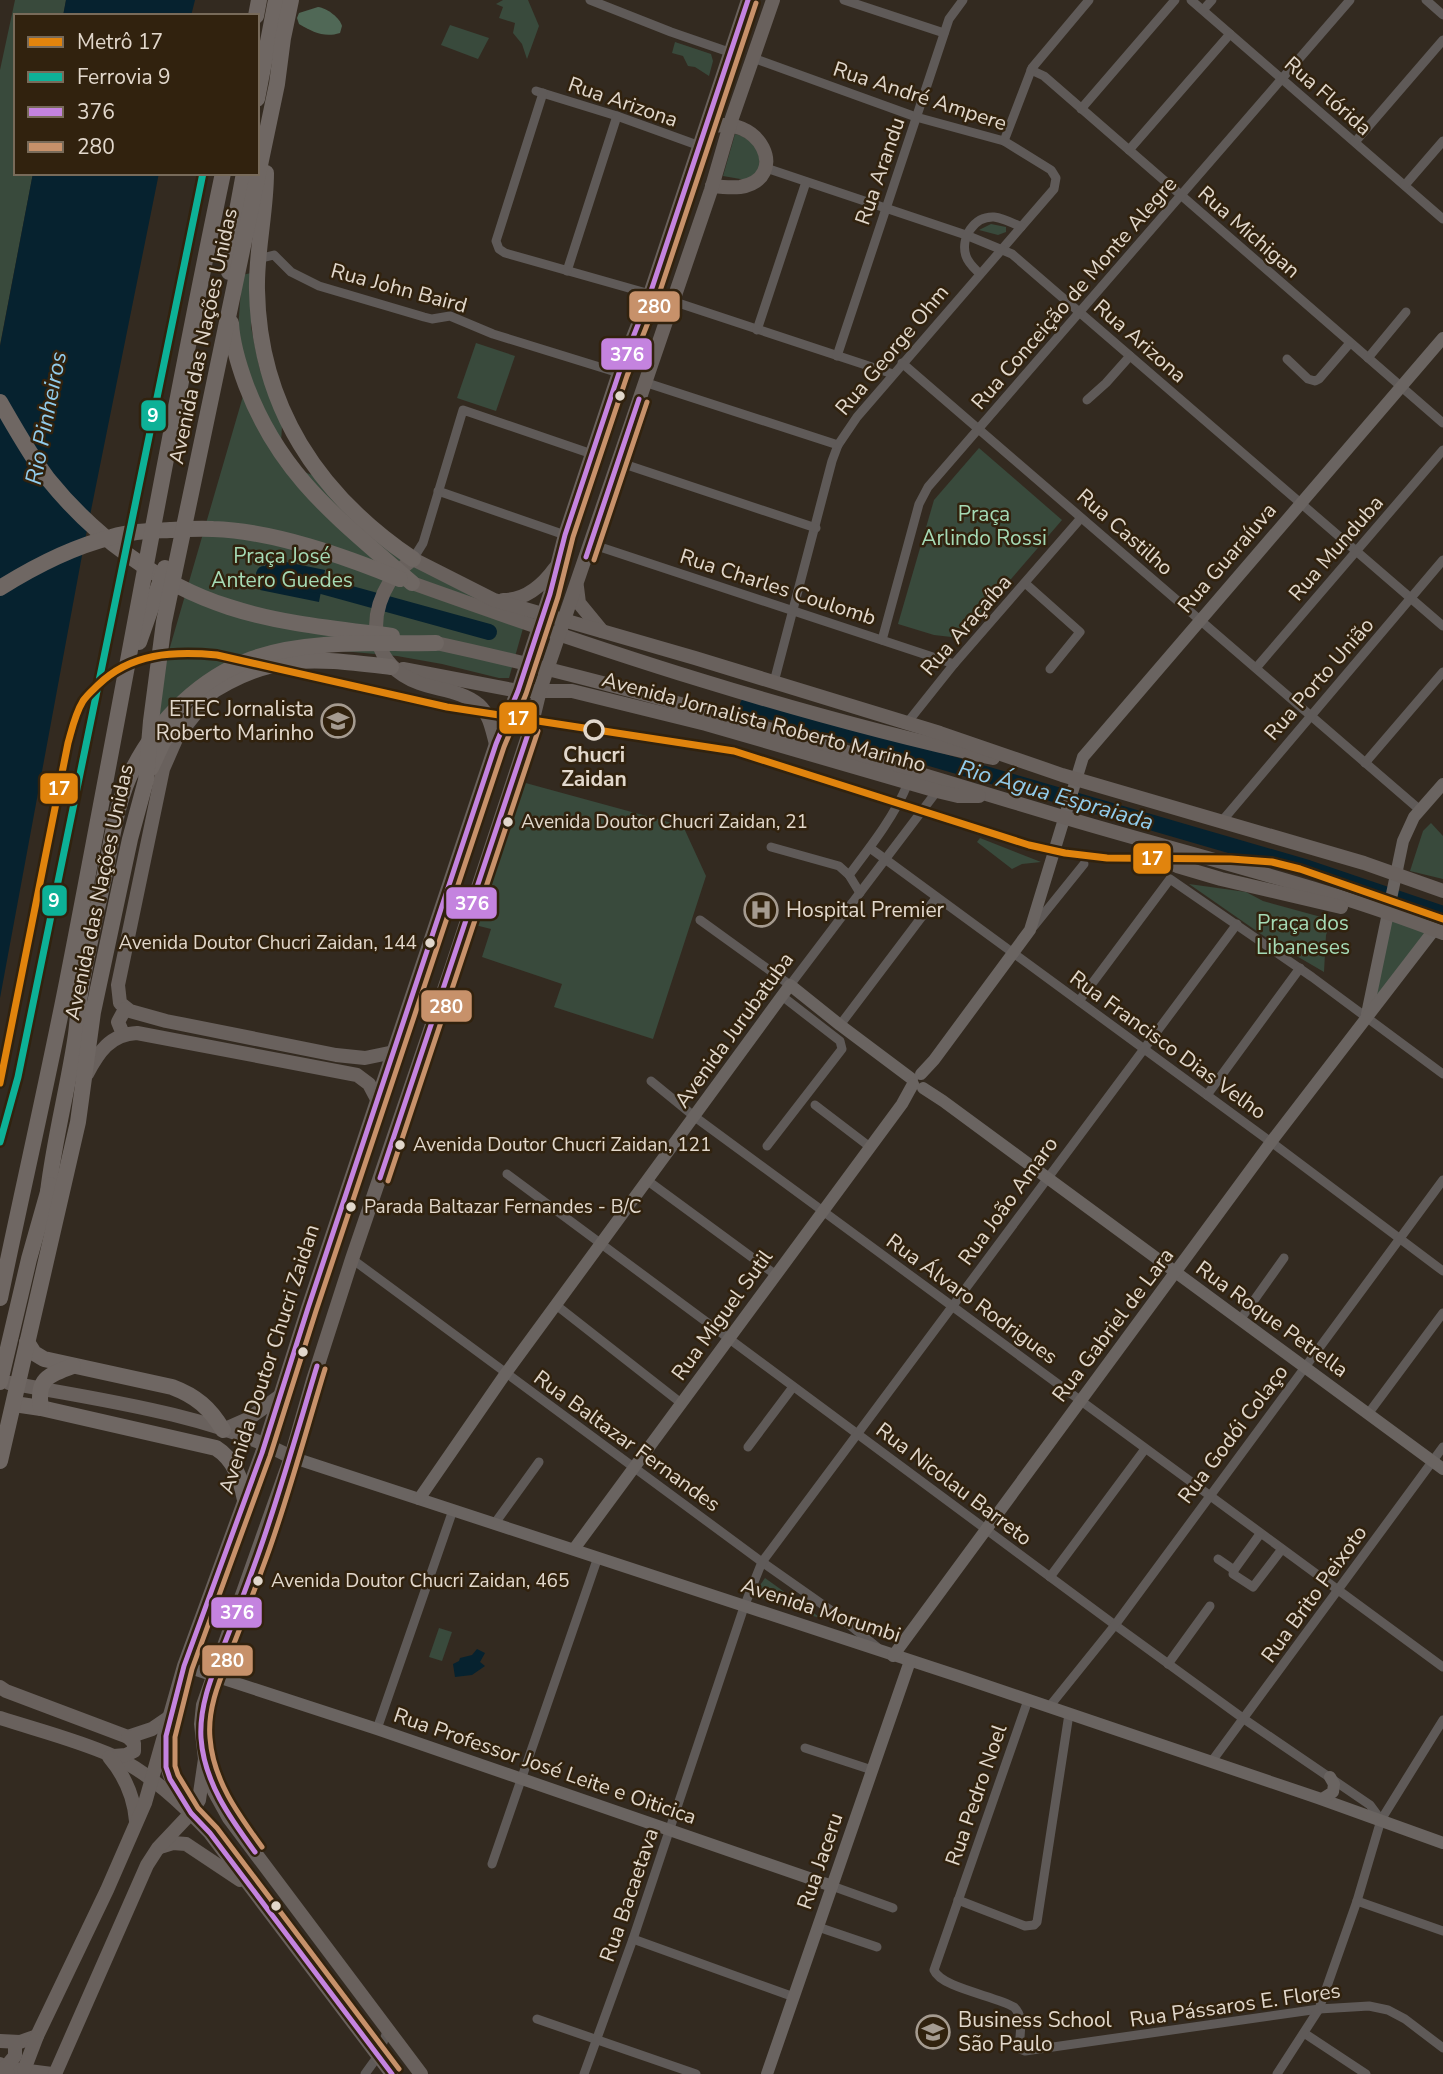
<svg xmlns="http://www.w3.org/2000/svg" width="1443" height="2074" font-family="'Nunito Sans',sans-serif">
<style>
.green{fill:#394a3c}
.forest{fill:#506856}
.water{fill:#06222f}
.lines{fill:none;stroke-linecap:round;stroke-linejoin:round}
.river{stroke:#06222f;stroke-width:16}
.street{stroke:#5f5a58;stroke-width:9}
.secondary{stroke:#6a6461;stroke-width:12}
.primary{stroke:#69615d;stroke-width:14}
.highway{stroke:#6f6763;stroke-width:16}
.bus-1-casing{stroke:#31220e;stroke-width:10}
.bus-2-casing{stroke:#31220e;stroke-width:10}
.bus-1{stroke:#c483df;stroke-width:5}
.bus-2{stroke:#c7916a;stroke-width:5}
.rail-1-casing{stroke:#31220e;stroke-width:12}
.rail-1{stroke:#0db197;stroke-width:7}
.metro-1-casing{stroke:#31220e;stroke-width:12}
.metro-1{stroke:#e1840d;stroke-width:7}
.bus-dot{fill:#e2d8cc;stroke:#31220e;stroke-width:2.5}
.stop-dot{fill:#31220e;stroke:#e2d8cc;stroke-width:3.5}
.labels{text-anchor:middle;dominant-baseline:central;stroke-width:5;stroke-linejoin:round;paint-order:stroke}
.bus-label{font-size:19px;fill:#e2d8cc;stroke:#31220e;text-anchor:start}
.street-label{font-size:21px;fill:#e2d8cc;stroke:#31220e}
.park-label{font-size:21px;fill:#a5dab5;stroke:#31220e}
.poi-label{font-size:21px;fill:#e2d8cc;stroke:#31220e;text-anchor:start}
.stop-label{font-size:21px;font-weight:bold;fill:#e2d8cc;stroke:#31220e}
.water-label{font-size:23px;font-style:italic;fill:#91ccec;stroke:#31220e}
.line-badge{stroke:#31220e;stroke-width:2.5}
.badge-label{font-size:19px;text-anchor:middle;font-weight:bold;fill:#fff}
</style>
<rect width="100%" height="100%" fill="#332a20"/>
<g class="green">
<path d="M15,0H66L63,16H16V173H33L0,345V70Z"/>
<path d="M503,0H528L539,26L527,59L522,44L513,33L515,23L499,18L503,7L496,4Z"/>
<path d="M450,25L489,38L478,59L441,45Z"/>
<path d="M675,42L711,54L713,61L709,76L695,67L688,66L683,56L672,53Z"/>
<path d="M735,134C755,139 762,153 759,172L746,180L723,176Z"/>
<path d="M991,224L1006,227V232L998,235L979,230Z"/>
<path d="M251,273V327L260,370L282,426L281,443L297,469L312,475L334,500L421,566L529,607L509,678H499L442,664L397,656L331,650L263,659L157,724L153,718L168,654L248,379L238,330L242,275Z"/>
<path d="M476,343L515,356L496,411L457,398Z"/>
<path d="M979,448L1062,520L960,638L934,635L898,624L934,500Z"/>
<path d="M522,782L683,826L706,876L653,1039L554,1007L562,984L482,957L491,929L475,925Z"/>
<path d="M1431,823L1443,836V879L1410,871L1423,831Z"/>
<path d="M980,838L1041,862L1022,864L1012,869L977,842Z"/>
<path d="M1189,884L1246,892L1263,901L1332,920L1326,935L1324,972L1271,941Z"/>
<path d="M1388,915L1432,930L1368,1014Z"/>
<path d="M765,1578L822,1619L753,1595Z"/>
<path d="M439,1628L452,1632L442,1661L429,1657Z"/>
</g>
<path class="forest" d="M318,7C327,8 340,18 342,26L340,33C324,38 313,32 299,24L297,18L299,13Z"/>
<g class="water">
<path d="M66,0H195L191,16H63Z"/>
<path d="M33,173H159L83,550L0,998V346Z"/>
<path d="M267,558L325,570L319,602L260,590Z"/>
<path d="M477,1649L485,1653L480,1662L485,1666L472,1675L455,1677L453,1664L459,1661L460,1658L472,1655Z"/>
</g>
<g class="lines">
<g class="river">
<path d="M264,574L322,586L489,632"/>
<path d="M748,705L1308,868L1443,914"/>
</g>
<g class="street">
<path d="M590,0L671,32L729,52"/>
<path d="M844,0L944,33"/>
<path d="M1191,0L1443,219"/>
<path d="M1426,0L1443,15"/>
<path d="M1203,10L1212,0"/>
<path d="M753,58L916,117L1004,141L1051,170L1056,178L1054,189L857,417L838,445L832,461L774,682"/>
<path d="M1031,70L1044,76L1443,423"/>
<path d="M536,91L617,116L700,146"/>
<path d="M543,93L496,241L499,249L505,253L657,296L893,374"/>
<path d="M1081,109L1175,0"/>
<path d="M1004,141L1032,68L1089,0"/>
<path d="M1355,142L1443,40"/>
<path d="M1129,150L1230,34"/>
<path d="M766,168L966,235L1012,254L1443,626"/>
<path d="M1405,185L1443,141"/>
<path d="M258,259L274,255L291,272L319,286L424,317L432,319L450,316L493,334L619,373"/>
<path d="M567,271L617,116"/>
<path d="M980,274C975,269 968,263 966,256C960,238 974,216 994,217C1003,218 1013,223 1021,227"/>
<path d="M757,330L806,182"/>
<path d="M837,356L949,19L963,0"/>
<path d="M1368,358L1406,312"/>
<path d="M1287,359L1308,379L1315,381L1319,379L1350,343"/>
<path d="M902,363L1420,810"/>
<path d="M644,382L838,445"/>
<path d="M1087,400L1106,383L1130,356"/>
<path d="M618,462L816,528"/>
<path d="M438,491L565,535"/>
<path d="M591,544L954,664"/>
<path d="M413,559L423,543L463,410L592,454"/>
<path d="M1025,583L1080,632L1050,669"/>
<path d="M882,640L919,504L928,487L1350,0"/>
<path d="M1256,668L1443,450"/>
<path d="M907,723L954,664L1081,518"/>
<path d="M1365,763L1443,672"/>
<path d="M1222,821L1443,560"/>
<path d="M771,847L839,866L849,875L860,893"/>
<path d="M870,848L1271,1142L1443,1271"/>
<path d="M849,875C871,846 894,817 908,783"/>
<path d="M700,920L790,985L937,791"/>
<path d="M1034,926L1084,864"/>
<path d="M1079,1001L1170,879L1312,977L1443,1074"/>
<path d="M840,1025L936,898"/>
<path d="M651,1081L695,1117L952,1306L1443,1667"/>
<path d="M1207,1095L1300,968"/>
<path d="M815,1105L870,1147"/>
<path d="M767,1146L842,1049L840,1041L782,996"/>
<path d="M507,1174L1115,1625L1244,1719L1370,1805L1381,1820"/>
<path d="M648,1181L776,1275"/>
<path d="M352,1259L762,1562L836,1614L877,1647"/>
<path d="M556,1305L681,1403"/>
<path d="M1240,1320L1284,1258"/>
<path d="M1368,1414L1443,1313"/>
<path d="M748,1447L793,1387"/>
<path d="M495,1523L539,1462"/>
<path d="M1218,1559L1234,1570L1233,1574L1253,1587L1282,1549"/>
<path d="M1234,1570L1260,1534"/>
<path d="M1050,1577L1145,1449"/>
<path d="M1168,1664L1210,1606"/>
<path d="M1028,1700L934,1970C941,1988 996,1996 1014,2007C1026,2019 1018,2034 1020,2049L1025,2051L1319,2009L1369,2006L1388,2010L1405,2019L1443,2048"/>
<path d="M1049,1707L1115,1625L1443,1180"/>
<path d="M377,1729L453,1510"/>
<path d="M805,1748L872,1770"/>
<path d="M1212,1761L1443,1447"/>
<path d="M492,1864L598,1557"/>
<path d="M832,1886L893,1908"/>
<path d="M958,1900L1025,1926L1034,1925L1037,1922L1069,1714"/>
<path d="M1357,1901L1443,1931"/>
<path d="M818,1927L877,1947"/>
<path d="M633,1939L794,1997"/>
<path d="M537,2019L696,2074"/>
<path d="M1304,2033L1366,2074"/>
<path d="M365,2074L378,2056L388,2029"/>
<path d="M584,2074L633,1939L744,1607L762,1562L1237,924"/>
<path d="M1277,2074L1319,2009L1357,1901L1381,1820L1443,1720"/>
</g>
<g class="secondary">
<path d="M1367,1014L1403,841L1414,817L1443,784"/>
<path d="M921,1074L934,1060L1030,930L1083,757L1443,338"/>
<path d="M923,1088L943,1101L1443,1469"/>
<path d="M291,1457L961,1677L1318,1798L1443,1843"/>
<path d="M419,1499L506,1373L790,985L840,1025L912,1079"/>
<path d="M574,1549L902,1104L913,1084"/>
<path d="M893,1656L1271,1142L1434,930"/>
<path d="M184,1666L377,1729L832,1886"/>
<path d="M1322,1799L1333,1792L1334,1784L1330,1777"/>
<path d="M767,2074L910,1661"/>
</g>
<g class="primary">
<path d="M706,128C761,110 791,179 740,187C731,188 721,187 712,186"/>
<path d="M412,583C602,651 796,715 993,758"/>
<path d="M577,587L579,603L602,631"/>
<path d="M503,600C525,600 542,586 555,568"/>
<path d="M436,643C648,689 856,755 1063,817C1190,855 1320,885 1443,933"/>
<path d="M403,669L518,691H572L706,724L937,791L958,796H979"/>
<path d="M212,693L177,737L163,769L118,985L120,1003L130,1011L166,1021L336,1055L365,1058L394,1052"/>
<path d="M496,744C492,730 490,715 479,705C463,691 438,690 419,683C372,665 366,621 390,581C395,572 405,566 413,559L494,600L695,658L940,733L1062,775L1364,863L1443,891"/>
<path d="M1140,845L1177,866L1221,879L1341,907"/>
<path d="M123,1034L118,1022L125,1009"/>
<path d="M87,1074C98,1053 110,1034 137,1033L357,1075L369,1084L378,1101"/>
<path d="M9,1383C97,1399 213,1415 291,1457"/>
<path d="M223,1430L248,1419L280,1396"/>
<path d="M0,1687L6,1691L128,1737L152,1729L171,1716"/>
<path d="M0,1718C37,1730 77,1740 113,1756C149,1772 183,1805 210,1833L392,2074"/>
<path d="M166,1748C166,1778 174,1782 187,1806"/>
<path d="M114,1756L126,1755L134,1751V1743L128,1737"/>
<path d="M109,1757C125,1776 134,1796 136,1821"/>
<path d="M206,1768L214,1791L229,1818L421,2074"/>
<path d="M160,1847L173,1843L186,1844L240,1880"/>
<path d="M0,2041L20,2042L37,2036"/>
<path d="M0,2064L5,2068L52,2074"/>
<path d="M24,2070L37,2036L107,1890L145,1803L184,1666L262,1453L308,1308L496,744L518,691L550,594L565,535L619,373L650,294L748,0"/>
<path d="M8,2074L5,2068L15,2056V2042"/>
<path d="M55,2074L147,1865L158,1848L191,1813L199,1800L205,1759L201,1724L203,1705L291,1457L313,1380L352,1259L452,966L531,727L540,690L711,190L732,118L773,0"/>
</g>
<g class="highway">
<path d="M256,16L259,0"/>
<path d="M257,99L276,0"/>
<path d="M266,173C266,212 256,251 257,290C259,406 318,495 413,559"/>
<path d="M229,272L231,243L244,173"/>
<path d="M231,323C232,343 239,366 246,385C281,478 341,520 412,583"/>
<path d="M0,402C15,428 30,455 48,479C94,536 159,585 229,607C281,624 338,629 392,636"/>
<path d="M0,588C35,566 72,547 112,537C131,531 150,531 170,530C185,529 199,528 213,529C274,531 344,556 400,579"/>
<path d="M139,642L165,568"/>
<path d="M202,698C270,651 314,658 391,667"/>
<path d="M151,768L163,742L178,720"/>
<path d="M48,1192C54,1141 67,1092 75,1041C78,1024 78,1006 81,988C88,947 98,905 107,864C113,832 118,797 134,767C159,719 201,678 252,659C306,639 379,644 436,643"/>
<path d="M0,1298C22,1192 46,1088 67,982C120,713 166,442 223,173"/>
<path d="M27,1342L34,1353L44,1359L172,1387C196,1396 210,1408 223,1430"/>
<path d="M0,1382L29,1259L50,1185"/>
<path d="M14,1404L41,1408L216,1448C235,1460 241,1480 245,1500"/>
<path d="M41,1408C36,1379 48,1375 73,1366"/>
<path d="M0,1461L78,1122L93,1012L130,839L146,780L151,721L164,622L277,84L283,38L291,0"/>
</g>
<defs>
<g id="bus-1">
<path d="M586,557L639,399"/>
<path d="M380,1178L530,728"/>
<path d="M255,1852C230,1818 204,1782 201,1738C199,1703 214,1671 226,1640C237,1612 248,1583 258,1555C280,1493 298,1429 317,1366"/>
<path d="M392,2074L210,1833L191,1813L170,1779L166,1767V1736L184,1666L262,1453L308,1308L496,744L518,691L550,594L565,535L619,373L650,294L748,0"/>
</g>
<g id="bus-2">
<path d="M594,560L647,402"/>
<path d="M388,1181L538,731"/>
<path d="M262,1847C238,1814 213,1780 210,1738C207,1706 222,1675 233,1646C245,1616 256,1586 267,1556C289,1495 306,1431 325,1369"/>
<path d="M399,2069L217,1828L198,1808L178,1775L175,1766V1737L192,1669L270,1456L316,1311L504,747L526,694L558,597L573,537L627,376L658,297L756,3"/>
</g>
</defs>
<use href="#bus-1" class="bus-1-casing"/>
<use href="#bus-2" class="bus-2-casing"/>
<use href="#bus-1" class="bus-1"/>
<use href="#bus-2" class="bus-2"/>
<defs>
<path id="rail-1" d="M0,1142L18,1077L203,173"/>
</defs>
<use href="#rail-1" class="rail-1-casing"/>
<use href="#rail-1" class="rail-1"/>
<defs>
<path id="metro-1" d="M0,1083L68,743C72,729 75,714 83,701C87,695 93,690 98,685C131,653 173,651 217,655L447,707L734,751L1029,845L1065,853L1107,858L1231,859L1272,862L1300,869L1443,919"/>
</defs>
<use href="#metro-1" class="metro-1-casing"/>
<use href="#metro-1" class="metro-1"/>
</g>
<defs>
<symbol id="university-ring" viewBox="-11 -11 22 22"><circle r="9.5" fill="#31220e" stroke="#a59b90" stroke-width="1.5"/><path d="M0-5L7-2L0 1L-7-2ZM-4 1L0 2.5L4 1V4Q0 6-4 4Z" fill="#a59b90"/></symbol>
<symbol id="hospital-ring" viewBox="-11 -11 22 22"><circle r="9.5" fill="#31220e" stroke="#a59b90" stroke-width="1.5"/><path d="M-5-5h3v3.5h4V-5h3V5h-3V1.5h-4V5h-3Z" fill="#a59b90"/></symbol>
</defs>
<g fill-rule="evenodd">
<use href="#university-ring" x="319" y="702" width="38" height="38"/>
<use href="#hospital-ring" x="742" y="891" width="38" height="38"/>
<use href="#university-ring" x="914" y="2013" width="38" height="38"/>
</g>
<g class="bus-dot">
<circle cx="620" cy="396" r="6"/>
<circle cx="508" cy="822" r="6"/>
<circle cx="430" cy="943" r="6"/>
<circle cx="400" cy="1145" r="6"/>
<circle cx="351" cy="1207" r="6"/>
<circle cx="303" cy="1352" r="6"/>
<circle cx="258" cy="1581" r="6"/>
<circle cx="276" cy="1906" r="6"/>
</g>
<circle class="stop-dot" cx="594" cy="730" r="9"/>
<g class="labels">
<g class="bus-label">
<text x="521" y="822">Avenida Doutor Chucri Zaidan, 21</text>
<text x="417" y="943" text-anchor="end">Avenida Doutor Chucri Zaidan, 144</text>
<text x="413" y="1145">Avenida Doutor Chucri Zaidan, 121</text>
<text x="364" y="1207">Parada Baltazar Fernandes - B/C</text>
<text x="271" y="1581">Avenida Doutor Chucri Zaidan, 465</text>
</g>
<g class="street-label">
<text transform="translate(920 96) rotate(18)">Rua André Ampere</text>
<text transform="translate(1328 96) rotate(41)">Rua Flórida</text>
<text transform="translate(623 102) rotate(19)">Rua Arizona</text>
<text transform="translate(880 171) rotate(-71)">Rua Arandu</text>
<text transform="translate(1249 232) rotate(41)">Rua Michigan</text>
<text transform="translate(399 288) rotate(15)">Rua John Baird</text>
<text transform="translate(1074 293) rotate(-49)">Rua Conceição de Monte Alegre</text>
<text transform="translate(203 336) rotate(-78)">Avenida das Nações Unidas</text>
<text transform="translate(1140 341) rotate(41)">Rua Arizona</text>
<text transform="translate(892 350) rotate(-50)">Rua George Ohm</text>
<text transform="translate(1125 532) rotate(41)">Rua Castilho</text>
<text transform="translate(1336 548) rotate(-49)">Rua Munduba</text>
<text transform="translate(1227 558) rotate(-49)">Rua Guaraíuva</text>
<text transform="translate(778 587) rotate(18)">Rua Charles Coulomb</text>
<text transform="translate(966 625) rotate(-49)">Rua Araçaíba</text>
<text transform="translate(1319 679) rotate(-49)">Rua Porto União</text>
<text transform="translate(764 722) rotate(15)">Avenida Jornalista Roberto Marinho</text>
<text transform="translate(99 892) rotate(-78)">Avenida das Nações Unidas</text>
<text transform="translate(734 1030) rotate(-54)">Avenida Jurubatuba</text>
<text transform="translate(1168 1045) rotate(36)">Rua Francisco Dias Velho</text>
<text transform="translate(1008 1201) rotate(-54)">Rua João Amaro</text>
<text transform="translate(972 1299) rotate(36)">Rua Álvaro Rodrigues</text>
<text transform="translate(722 1315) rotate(-54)">Rua Miguel Sutil</text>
<text transform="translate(1272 1319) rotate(36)">Rua Roque Petrella</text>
<text transform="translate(1113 1325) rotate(-53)">Rua Gabriel de Lara</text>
<text transform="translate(269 1359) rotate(-72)">Avenida Doutor Chucri Zaidan</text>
<text transform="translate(1233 1434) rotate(-53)">Rua Godói Colaço</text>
<text transform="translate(627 1441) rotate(36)">Rua Baltazar Fernandes</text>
<text transform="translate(954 1484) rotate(37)">Rua Nicolau Barreto</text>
<text transform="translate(1314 1594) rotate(-54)">Rua Brito Peixoto</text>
<text transform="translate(821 1610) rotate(18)">Avenida Morumbi</text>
<text transform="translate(545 1766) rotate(19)">Rua Professor José Leite e Oiticica</text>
<text transform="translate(976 1795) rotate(-71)">Rua Pedro Noel</text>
<text transform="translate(820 1861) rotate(-71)">Rua Jaceru</text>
<text transform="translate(629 1895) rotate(-71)">Rua Bacaetava</text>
<text transform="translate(1235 2005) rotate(-8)">Rua Pássaros E. Flores</text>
</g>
<g class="park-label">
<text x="984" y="514">Praça<tspan x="984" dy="24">Arlindo Rossi</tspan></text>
<text x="282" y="556">Praça José<tspan x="282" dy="24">Antero Guedes</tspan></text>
<text x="1303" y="923">Praça dos<tspan x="1303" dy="24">Libaneses</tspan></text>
</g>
<g class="poi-label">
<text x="314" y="709" text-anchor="end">ETEC Jornalista<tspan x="314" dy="24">Roberto Marinho</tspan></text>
<text x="786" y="910">Hospital Premier</text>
<text x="958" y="2020">Business School<tspan x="958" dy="24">São Paulo</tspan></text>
</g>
<g class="stop-label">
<text x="594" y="755">Chucri<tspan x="594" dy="24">Zaidan</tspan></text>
</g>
<g class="water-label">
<text transform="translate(46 418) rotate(-79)">Rio Pinheiros</text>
<text transform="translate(1056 795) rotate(16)">Rio Água Espraiada</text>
</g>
</g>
<g class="line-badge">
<rect x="628" y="290" width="53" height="33" rx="7" fill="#c7916a"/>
<rect x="600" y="337" width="53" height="34" rx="7" fill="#c483df"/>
<rect x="140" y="399" width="27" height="33" rx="7" fill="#0db197"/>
<rect x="498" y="701" width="40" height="34" rx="7" fill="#e1840d"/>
<rect x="39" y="772" width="40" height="33" rx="7" fill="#e1840d"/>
<rect x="1132" y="842" width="40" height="33" rx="7" fill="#e1840d"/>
<rect x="41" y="884" width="27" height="33" rx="7" fill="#0db197"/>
<rect x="445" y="886" width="53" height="34" rx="7" fill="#c483df"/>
<rect x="420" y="989" width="53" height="34" rx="7" fill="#c7916a"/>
<rect x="210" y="1596" width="53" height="33" rx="7" fill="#c483df"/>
<rect x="201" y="1644" width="53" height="33" rx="7" fill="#c7916a"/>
</g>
<g class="badge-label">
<text x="654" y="313">280</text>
<text x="627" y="361">376</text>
<text x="153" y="422">9</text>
<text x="518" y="725">17</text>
<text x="59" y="795">17</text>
<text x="1152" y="865">17</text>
<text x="54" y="907">9</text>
<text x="472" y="910">376</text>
<text x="446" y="1013">280</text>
<text x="237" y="1619">376</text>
<text x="227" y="1667">280</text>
</g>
<rect x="14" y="14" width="245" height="161" fill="#31220e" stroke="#786b5a" stroke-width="2"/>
<rect x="28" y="37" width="35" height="10" fill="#e1840d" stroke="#786b5a" stroke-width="2"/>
<text x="77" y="49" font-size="21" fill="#e2d8cc">Metrô 17</text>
<rect x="28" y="72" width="35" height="10" fill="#0db197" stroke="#786b5a" stroke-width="2"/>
<text x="77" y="84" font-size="21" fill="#e2d8cc">Ferrovia 9</text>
<rect x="28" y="107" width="35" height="10" fill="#c483df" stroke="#786b5a" stroke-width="2"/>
<text x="77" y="119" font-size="21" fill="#e2d8cc">376</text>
<rect x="28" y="142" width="35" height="10" fill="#c7916a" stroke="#786b5a" stroke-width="2"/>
<text x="77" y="154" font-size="21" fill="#e2d8cc">280</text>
</svg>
